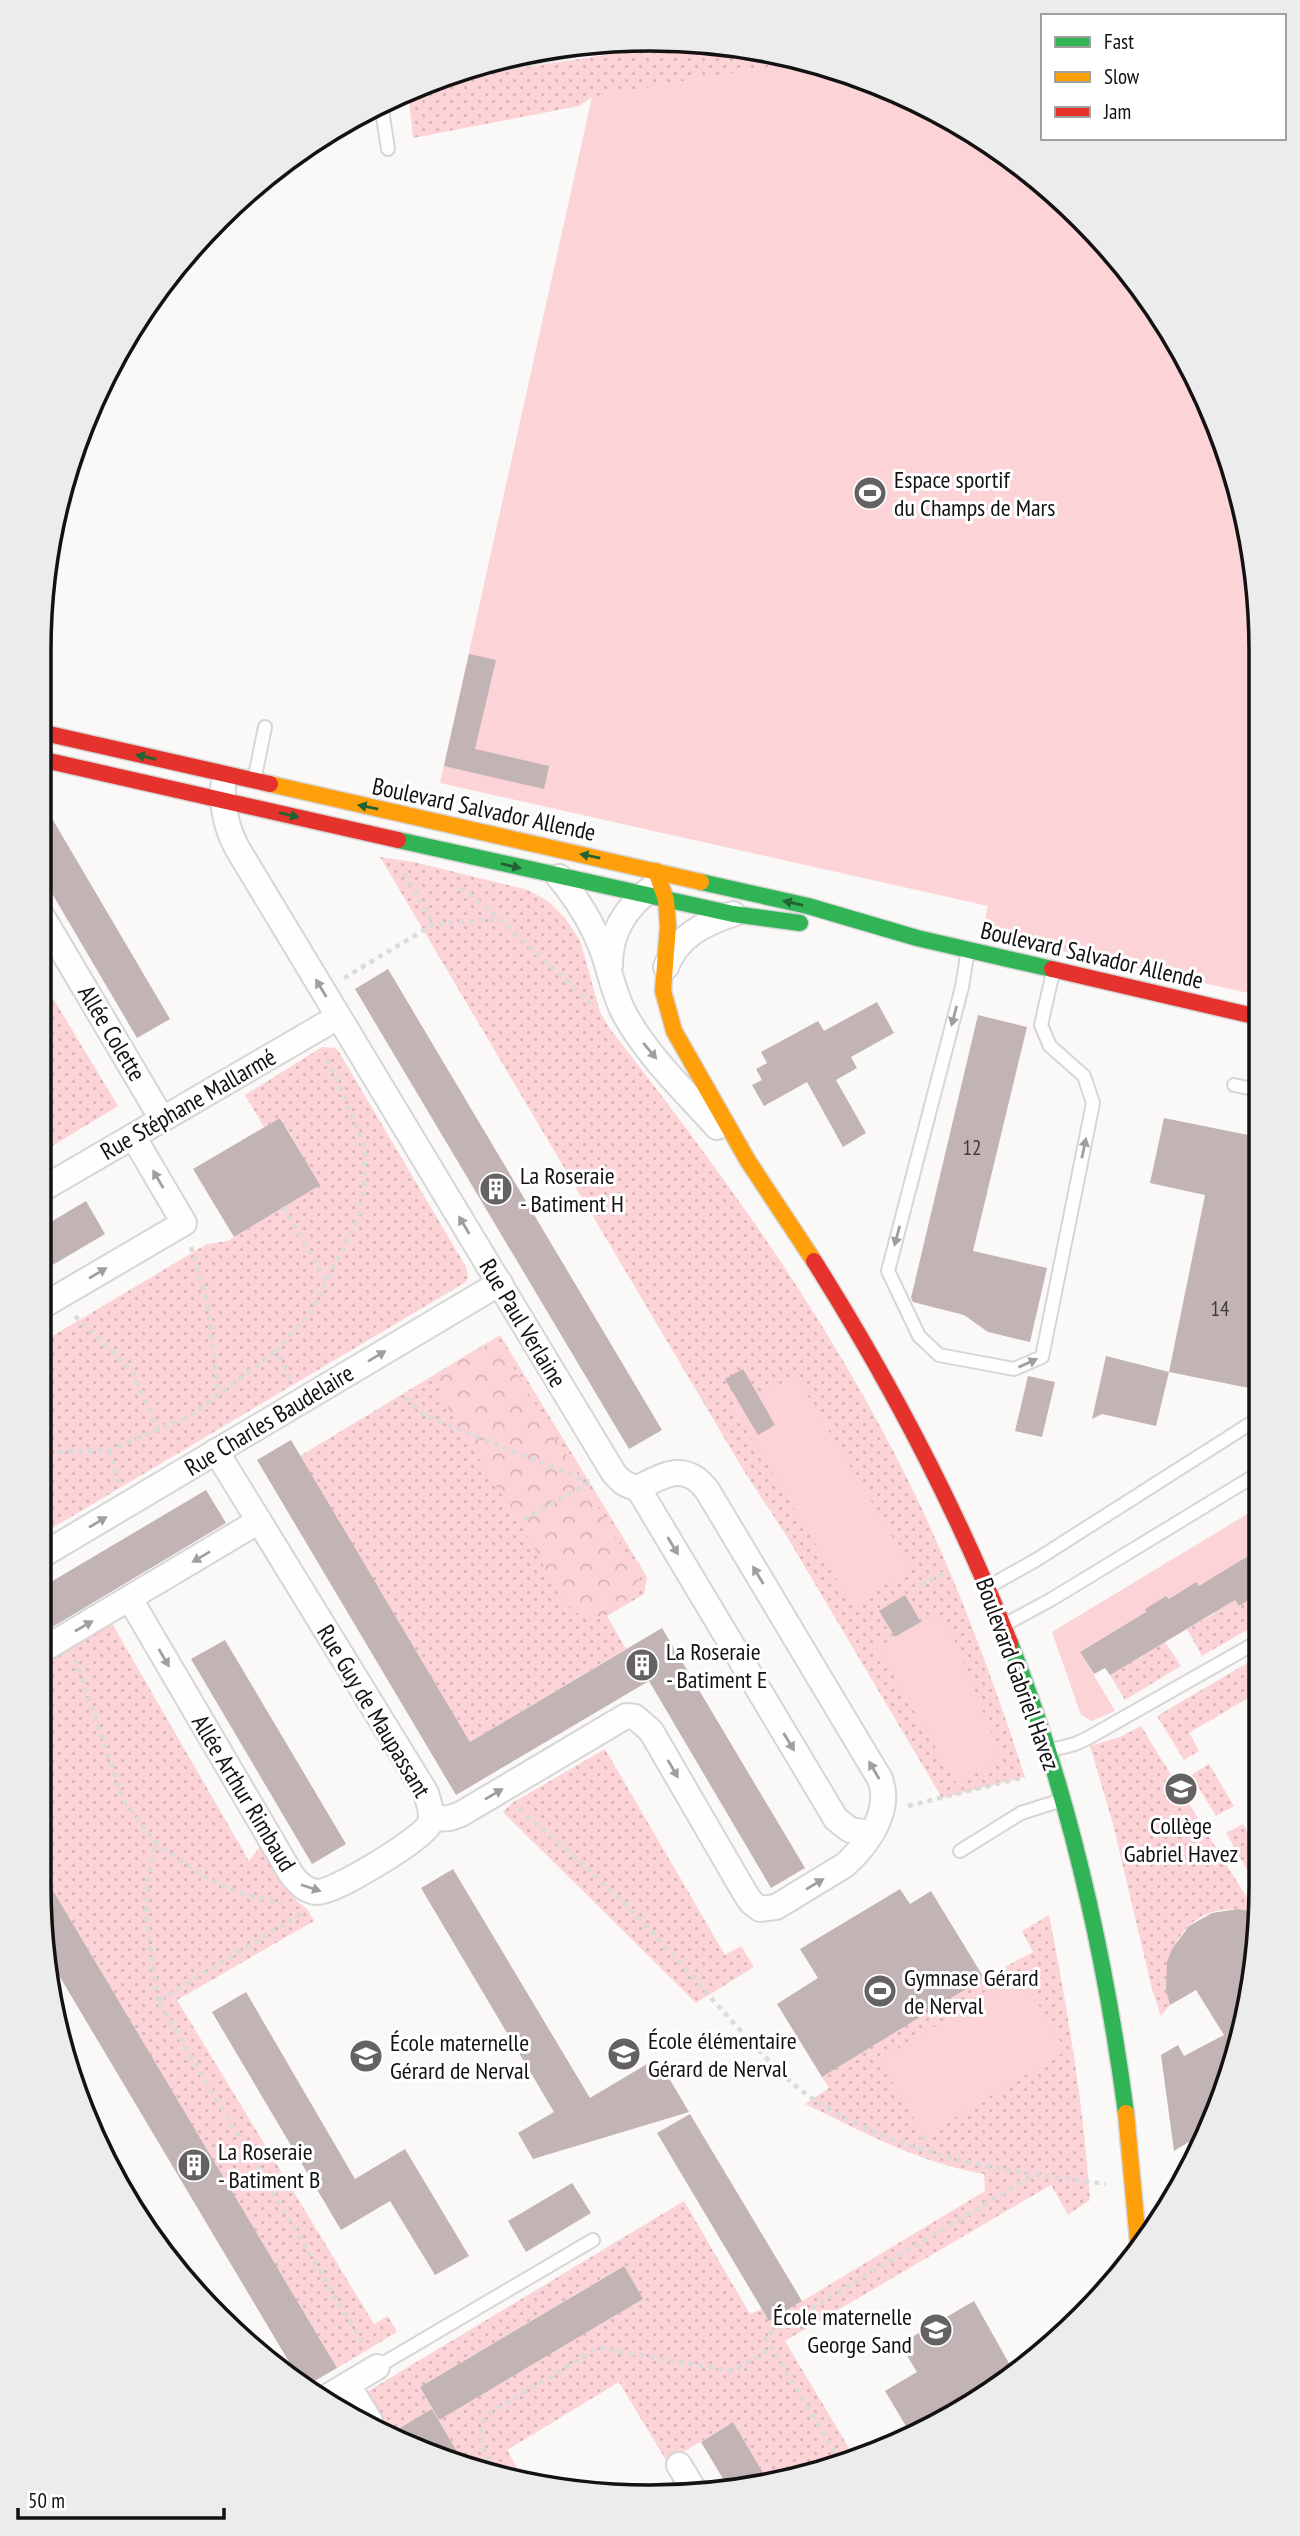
<svg xmlns="http://www.w3.org/2000/svg" width="1300" height="2536" font-family="'PT Sans Narrow',sans-serif">
<style>
.grass{fill:url(#grass-dots);fill-rule:evenodd}
.forest{fill:url(#forest-crowns)}
.garden{fill:#fcd3d6}
.building{fill:#c2b3b4}
.lines{fill:none;stroke-linecap:round;stroke-linejoin:round}
.lane-casing{stroke:#d7d6d6;stroke-width:16}
.street-casing{stroke:#d7d6d6;stroke-width:28}
.fast-casing{stroke:#d7d6d6;stroke-width:19}
.slow-casing{stroke:#d7d6d6;stroke-width:19}
.jam-casing{stroke:#d7d6d6;stroke-width:19}
.path{stroke:#dcdada;stroke-width:4.5;stroke-dasharray:5 5;stroke-linecap:butt}
.lane{stroke:#fefefe;stroke-width:12}
.street{stroke:#fefefe;stroke-width:24}
.fast{stroke:#30b455;stroke-width:16}
.slow{stroke:#ff9f0a;stroke-width:16}
.jam{stroke:#e5322d;stroke-width:16}
.oneway{fill:#226233}
.oneway2{fill:#a09f9f}
.labels{text-anchor:middle;dominant-baseline:central;stroke-width:6;stroke-linejoin:round;paint-order:stroke}
.number-label{font-size:21px;fill:#3f3a3a}
.poi-label{font-size:24px;fill:#131111;stroke:#fff;text-anchor:start}
.street-label{font-size:24px;fill:#131111;stroke:#fff}
.rim{fill:none;stroke:#131111;stroke-width:3.5}
</style>
<defs>
<pattern id="grass-dots" width="8" height="8" patternUnits="userSpaceOnUse" patternTransform="scale(1.75)"><rect width="8" height="8" fill="#fcd3d6"/><path d="M2 2h.1M6 6h.1" fill="none" stroke="#d7b4b7" stroke-width="1.8" stroke-linecap="round"/></pattern>
<pattern id="forest-crowns" width="20" height="18" patternUnits="userSpaceOnUse" patternTransform="scale(1.75)"><rect width="20" height="18" fill="#fcd3d6"/><path d="M2 6a3 3 0 1 1 6 0M12 15a3 3 0 1 1 6 0" fill="none" stroke="#d7b4b7"/></pattern>
</defs>
<rect width="100%" height="100%" fill="#fbf8f8"/>
<g class="grass">
<path d="M698,41L810,60L592,97L579,106L413,138L408,91L428,82Z"/>
<path d="M380,857L414,862L528,890L549,902L565,918L580,940L600,1012L610,1029C714,1162 813,1297 891,1447C947,1553 988,1664 1025,1777L942,1798L786,1535L744,1471ZM905,1596L921,1622L945,1618L878,1648L895,1637L880,1611Z"/>
<path d="M39,975L118,1106L39,1154Z"/>
<path d="M322,1047L335,1048L339,1052L466,1267L468,1276L466,1282L39,1536V1344L207,1244L228,1241L319,1185L281,1118L264,1127L245,1095Z"/>
<path d="M500,1335L647,1577L644,1594L607,1616L626,1649L470,1742L300,1456Z"/>
<path d="M1259,1594V1623L1202,1656L1187,1629L1215,1613L1239,1606Z"/>
<path d="M110,1620L249,1861L262,1844L297,1901L308,1910L314,1921L177,2000L374,2324L388,2316L397,2332L337,2368L39,1867V1662Z"/>
<path d="M1165,1642L1181,1666L1125,1700L1110,1675Z"/>
<path d="M1256,1658H1259L1260,1709L1256,1710L1248,1698L1189,1733L1199,1751L1184,1760L1157,1716Z"/>
<path d="M1141,1726L1252,1906L1248,1911C1189,1899 1156,1953 1170,2005L1161,2016L1152,1989L1113,1824L1090,1746L1120,1737Z"/>
<path d="M605,1749L725,1955L741,1946L754,1967L696,2003L503,1812L512,1803Z"/>
<path d="M1209,1764L1234,1806L1216,1816L1191,1775Z"/>
<path d="M1243,1824L1254,1843L1260,1840V1869L1250,1875L1226,1833Z"/>
<path d="M1049,1915C1068,2010 1083,2103 1090,2200L1068,2215L1051,2185L785,2341L855,2458L766,2478L733,2422L667,2462L619,2382L507,2450L524,2480L492,2477L465,2465L439,2420L643,2299L623,2266L420,2387L432,2409L393,2432L387,2429L365,2393L684,2201L750,2314L762,2309L769,2321L985,2191L984,2174C914,2161 868,2134 805,2104L829,2088L822,2077L984,1978L1033,1952L1022,1931Z"/>
</g>
<path class="forest" d="M492,1343L510,1362L640,1577L635,1595L600,1616L583,1618L561,1599L535,1549L441,1396L435,1375L474,1351Z"/>
<g class="garden">
<path d="M810,60L921,102L1053,190L1135,278L1215,416L1256,570L1257,995L982,933L988,906L440,783L592,97Z"/>
<path d="M795,1375L912,1569L852,1605L735,1411Z"/>
<path d="M1259,1507V1552L1219,1574L1239,1606L1215,1613L1196,1582L1169,1599L1166,1596L1145,1609L1146,1612L1080,1652L1115,1711L1092,1721L1081,1715L1052,1632Z"/>
<path d="M945,1617L1002,1759L957,1784L877,1648L921,1622Z"/>
<path d="M1021,1975L1066,2051L924,2136L879,2060Z"/>
</g>
<g class="building">
<path d="M469,654L496,660L475,749L549,766L544,789L444,766Z"/>
<path d="M40,798L170,1019L137,1038L40,873Z"/>
<path d="M388,969L662,1430L629,1449L355,989Z"/>
<path d="M877,1002L894,1033L851,1057L857,1068L836,1080L866,1133L843,1147L807,1082L764,1106L752,1085L762,1080L756,1069L767,1063L761,1052L818,1021L824,1031Z"/>
<path d="M978,1015L1027,1027L973,1251L1047,1268L1030,1342L988,1332L964,1315L913,1302L911,1298Z"/>
<path d="M280,1118L320,1185L234,1237L193,1169Z"/>
<path d="M1164,1118L1258,1137L1259,1390L1169,1372L1205,1195L1150,1183Z"/>
<path d="M86,1201L105,1234L39,1273V1229Z"/>
<path d="M1106,1356L1169,1372L1156,1426L1102,1414L1092,1419Z"/>
<path d="M743,1369L775,1425L758,1435L725,1379Z"/>
<path d="M1028,1376L1055,1382L1042,1437L1015,1431Z"/>
<path d="M291,1440L470,1742L662,1628L805,1868L771,1888L649,1681L456,1795L257,1460Z"/>
<path d="M206,1490L226,1523L39,1635V1589Z"/>
<path d="M1259,1552V1594L1239,1606L1235,1600L1110,1675L1105,1668L1094,1674L1080,1652L1146,1612L1145,1609L1166,1596L1169,1599L1196,1582L1199,1586L1248,1556V1558Z"/>
<path d="M905,1595L921,1622L895,1637L879,1611Z"/>
<path d="M225,1640L346,1844L312,1864L191,1659Z"/>
<path d="M39,1867L337,2368L304,2387L51,1962L38,1886Z"/>
<path d="M453,1869L590,2098L657,2058L689,2112L533,2159L518,2133L554,2112L421,1888Z"/>
<path d="M900,1889L910,1904L931,1891L984,1978L822,2077L777,2004L818,1978L800,1949Z"/>
<path d="M1238,1909L1260,1913V1926L1241,2044L1208,2130L1174,2151L1161,2055L1178,2045L1184,2056L1224,2035L1196,1990L1170,2005L1166,1990L1167,1962L1172,1949L1189,1926L1212,1913Z"/>
<path d="M246,1992L355,2179L405,2149L469,2256L435,2275L390,2201L341,2230L212,2012Z"/>
<path d="M690,2114L802,2301L769,2321L657,2133Z"/>
<path d="M572,2183L591,2213L526,2252L508,2221Z"/>
<path d="M624,2266L643,2299L439,2420L420,2387Z"/>
<path d="M974,2301L1015,2374L990,2394L912,2436L885,2391L917,2372L900,2344Z"/>
<path d="M432,2409L465,2465L393,2432Z"/>
<path d="M733,2422L766,2478L728,2487L701,2442Z"/>
</g>
<g class="lines">
<defs>
<g id="lane">
<path d="M381,104L388,149"/>
<path d="M254,781L265,727"/>
<path d="M968,950L962,987L888,1271L919,1336L939,1355L1014,1369L1042,1357L1093,1103L1084,1076L1050,1046L1041,1025L1053,972"/>
<path d="M1234,1085L1258,1090"/>
<path d="M988,1587L1036,1560L1259,1418"/>
<path d="M1004,1625L1052,1599L1259,1473"/>
<path d="M1048,1751L1075,1744L1088,1738L1259,1641"/>
<path d="M960,1851L1021,1813L1059,1801"/>
<path d="M377,2367L593,2240"/>
</g>
<g id="street">
<path d="M223,786C222,809 227,829 237,848L613,1472C620,1481 626,1486 638,1488L836,1819L850,1830L871,1833"/>
<path d="M559,877C578,900 593,924 603,952C610,972 614,994 624,1013C647,1056 685,1091 717,1127"/>
<path d="M39,911L162,1119"/>
<path d="M610,965C610,931 626,907 653,887"/>
<path d="M666,967C677,937 704,923 733,914"/>
<path d="M39,1191L338,1017"/>
<path d="M39,1308L184,1223L133,1136"/>
<path d="M39,1557L500,1283"/>
<path d="M130,1599L291,1874C298,1883 305,1891 317,1892C334,1893 420,1840 429,1825C434,1815 429,1804 426,1793L216,1451"/>
<path d="M39,1652L259,1521"/>
<path d="M431,1819L450,1818L461,1814L626,1716L635,1717L651,1731L745,1893L751,1902L760,1909L776,1907L845,1865C868,1844 892,1811 880,1779L707,1490C685,1461 664,1475 638,1488"/>
<path d="M348,2385L370,2421"/>
<path d="M322,2400L377,2367"/>
<path d="M679,2465L697,2495"/>
</g>
<g id="fast">
<path d="M476,66L609,42"/>
<path d="M398,840L733,914L800,923"/>
<path d="M701,882L808,906L917,938L1052,969"/>
<path d="M1010,1643C1069,1793 1105,1954 1126,2113"/>
</g>
<g id="slow">
<path d="M270,784L701,882"/>
<path d="M656,871L666,900L668,926L663,991L674,1031L748,1161L814,1261"/>
<path d="M1126,2113L1138,2241"/>
</g>
<g id="jam">
<path d="M40,732L270,784"/>
<path d="M40,759L398,840"/>
<path d="M1052,969L1258,1017"/>
<path d="M814,1261C889,1380 958,1512 1010,1643"/>
</g>
</defs>
<use href="#lane" class="lane-casing"/>
<use href="#street" class="street-casing"/>
<use href="#fast" class="fast-casing"/>
<use href="#slow" class="slow-casing"/>
<use href="#jam" class="jam-casing"/>
<g class="path">
<path d="M404,873L434,924"/>
<path d="M461,887L500,919L592,1005"/>
<path d="M344,978L434,924L499,919"/>
<path d="M283,1207L327,1282"/>
<path d="M191,1247L207,1303L219,1393"/>
<path d="M75,1316L132,1371L158,1429"/>
<path d="M290,1379L277,1350L311,1312L358,1219L364,1186L365,1152L358,1129L325,1054"/>
<path d="M406,1398L424,1415L589,1482"/>
<path d="M39,1447L53,1452L109,1450L190,1416L277,1350"/>
<path d="M109,1450L119,1483"/>
<path d="M524,1520L590,1482"/>
<path d="M921,1585L948,1571"/>
<path d="M75,1659L124,1801L155,1842"/>
<path d="M908,1806L1025,1777"/>
<path d="M519,1809C566,1849 612,1889 655,1935C683,1966 711,1998 740,2030C762,2053 783,2078 809,2096C900,2158 1000,2170 1106,2184"/>
<path d="M301,1914L158,2001L364,2345"/>
<path d="M158,2001L146,1915L149,1874L155,1842C199,1875 226,1894 282,1902"/>
<path d="M919,2150L924,2136"/>
<path d="M840,2461L765,2336L1033,2175"/>
<path d="M500,2478C487,2455 469,2435 491,2412L598,2348L733,2371L772,2348"/>
</g>
<use href="#lane" class="lane"/>
<use href="#street" class="street"/>
<use href="#fast" class="fast"/>
<use href="#slow" class="slow"/>
<use href="#jam" class="jam"/>
</g>
<defs><path id="oneway-solid" d="M-6-.8H1V-3.2L6.5 0L1 3.2V.8H-6Z" transform="scale(1.75)"/></defs>
<g class="oneway">
<use href="#oneway-solid" transform="translate(146 757) rotate(-167)"/>
<use href="#oneway-solid" transform="translate(368 807) rotate(-168)"/>
<use href="#oneway-solid" transform="translate(289 815) rotate(13)"/>
<use href="#oneway-solid" transform="translate(590 856) rotate(-168)"/>
<use href="#oneway-solid" transform="translate(511 866) rotate(13)"/>
<use href="#oneway-solid" transform="translate(793 903) rotate(-167)"/>
</g>
<g class="oneway2">
<use href="#oneway-solid" transform="translate(321 988) rotate(-121)"/>
<use href="#oneway-solid" transform="translate(954 1016) rotate(105)"/>
<use href="#oneway-solid" transform="translate(650 1051) rotate(50)"/>
<use href="#oneway-solid" transform="translate(1084 1148) rotate(-78)"/>
<use href="#oneway-solid" transform="translate(158 1179) rotate(-120)"/>
<use href="#oneway-solid" transform="translate(464 1225) rotate(-121)"/>
<use href="#oneway-solid" transform="translate(897 1236) rotate(105)"/>
<use href="#oneway-solid" transform="translate(98 1273) rotate(-31)"/>
<use href="#oneway-solid" transform="translate(377 1356) rotate(-31)"/>
<use href="#oneway-solid" transform="translate(1028 1363) rotate(-24)"/>
<use href="#oneway-solid" transform="translate(98 1522) rotate(-31)"/>
<use href="#oneway-solid" transform="translate(673 1546) rotate(59)"/>
<use href="#oneway-solid" transform="translate(201 1557) rotate(149)"/>
<use href="#oneway-solid" transform="translate(758 1575) rotate(-121)"/>
<use href="#oneway-solid" transform="translate(84 1626) rotate(-30)"/>
<use href="#oneway-solid" transform="translate(164 1658) rotate(60)"/>
<use href="#oneway-solid" transform="translate(789 1742) rotate(59)"/>
<use href="#oneway-solid" transform="translate(673 1769) rotate(60)"/>
<use href="#oneway-solid" transform="translate(874 1770) rotate(-120)"/>
<use href="#oneway-solid" transform="translate(494 1794) rotate(-31)"/>
<use href="#oneway-solid" transform="translate(815 1884) rotate(-31)"/>
<use href="#oneway-solid" transform="translate(311 1888) rotate(18)"/>
</g>
<defs>
<symbol id="stadium-disc" viewBox="-11 -11 22 22"><circle r="9.5" fill="#646262" stroke="#fff"/><path d="M0-5a6.5 5 0 1 0 0 10a6.5 5 0 1 0 0-10ZM-3.5-1.8h7v3.6h-7Z" fill="#fff"/></symbol>
<symbol id="building-disc" viewBox="-11 -11 22 22"><circle r="9.5" fill="#646262" stroke="#fff"/><path d="M-4-6H4V6H1V3H-1V6H-4ZM-2.5-4.3h1.7v1.8h-1.7ZM.8-4.3h1.7v1.8H.8ZM-2.5-1h1.7V.8h-1.7ZM.8-1h1.7V.8H.8Z" fill="#fff"/></symbol>
<symbol id="school-disc" viewBox="-11 -11 22 22"><circle r="9.5" fill="#646262" stroke="#fff"/><path d="M0-5L7-2L0 1L-7-2ZM-4 1L0 2.5L4 1V4Q0 6-4 4Z" fill="#fff"/></symbol>
</defs>
<g fill-rule="evenodd">
<use href="#stadium-disc" x="851" y="474" width="38" height="38"/>
<use href="#building-disc" x="477" y="1170" width="38" height="38"/>
<use href="#building-disc" x="623" y="1646" width="38" height="38"/>
<use href="#school-disc" x="1162" y="1770" width="38" height="38"/>
<use href="#stadium-disc" x="861" y="1972" width="38" height="38"/>
<use href="#school-disc" x="605" y="2035" width="38" height="38"/>
<use href="#school-disc" x="347" y="2037" width="38" height="38"/>
<use href="#building-disc" x="175" y="2146" width="38" height="38"/>
<use href="#school-disc" x="917" y="2311" width="38" height="38"/>
</g>
<g class="labels">
<g class="number-label">
<text x="972" y="1147">12</text>
<text x="1220" y="1308">14</text>
</g>
<g class="poi-label">
<text x="894" y="479">Espace sportif<tspan x="894" dy="28">du Champs de Mars</tspan></text>
<text x="520" y="1175">La Roseraie<tspan x="520" dy="28">- Batiment H</tspan></text>
<text x="666" y="1651">La Roseraie<tspan x="666" dy="28">- Batiment E</tspan></text>
<text x="1181" y="1825" text-anchor="middle">Collège<tspan x="1181" dy="28">Gabriel Havez</tspan></text>
<text x="904" y="1977">Gymnase Gérard<tspan x="904" dy="28">de Nerval</tspan></text>
<text x="648" y="2040">École élémentaire<tspan x="648" dy="28">Gérard de Nerval</tspan></text>
<text x="390" y="2042">École maternelle<tspan x="390" dy="28">Gérard de Nerval</tspan></text>
<text x="218" y="2151">La Roseraie<tspan x="218" dy="28">- Batiment B</tspan></text>
<text x="912" y="2316" text-anchor="end">École maternelle<tspan x="912" dy="28">George Sand</tspan></text>
</g>
<g class="street-label">
<text transform="translate(484 809) rotate(12)">Boulevard Salvador Allende</text>
<text transform="translate(1092 955) rotate(13)">Boulevard Salvador Allende</text>
<text transform="translate(112 1033) rotate(59)">Allée Colette</text>
<text transform="translate(188 1104) rotate(-30)">Rue Stéphane Mallarmé</text>
<text transform="translate(523 1323) rotate(59)">Rue Paul Verlaine</text>
<text transform="translate(269 1420) rotate(-31)">Rue Charles Baudelaire</text>
<text transform="translate(1018 1674) rotate(70)">Boulevard Gabriel Havez</text>
<text transform="translate(374 1711) rotate(59)">Rue Guy de Maupassant</text>
<text transform="translate(244 1793) rotate(59)">Allée Arthur Rimbaud</text>
</g>
</g>
<path d="M0 0H1300V2536H0ZM650 51H650A599 599 0 0 1 1249 650V1886A599 599 0 0 1 650 2485H650A599 599 0 0 1 51 1886V650A599 599 0 0 1 650 51Z" fill="#ececec" fill-rule="evenodd"/>
<path class="rim" d="M650 51H650A599 599 0 0 1 1249 650V1886A599 599 0 0 1 650 2485H650A599 599 0 0 1 51 1886V650A599 599 0 0 1 650 51Z"/>
<rect x="1041" y="14" width="245" height="126" fill="#ffffff" stroke="#a1a0a0" stroke-width="2"/>
<rect x="1055" y="37" width="35" height="10" fill="#30b455" stroke="#a1a0a0" stroke-width="2"/>
<text x="1104" y="49" font-size="21" fill="#131111">Fast</text>
<rect x="1055" y="72" width="35" height="10" fill="#ff9f0a" stroke="#a1a0a0" stroke-width="2"/>
<text x="1104" y="84" font-size="21" fill="#131111">Slow</text>
<rect x="1055" y="107" width="35" height="10" fill="#e5322d" stroke="#a1a0a0" stroke-width="2"/>
<text x="1104" y="119" font-size="21" fill="#131111">Jam</text>
<path d="M18 2508v10h206v-10" fill="none" stroke="#131111" stroke-width="3.5"/>
<text x="28" y="2508" font-size="21" fill="#131111" stroke="#ffffff" stroke-width="5" paint-order="stroke">50 m</text>
</svg>
